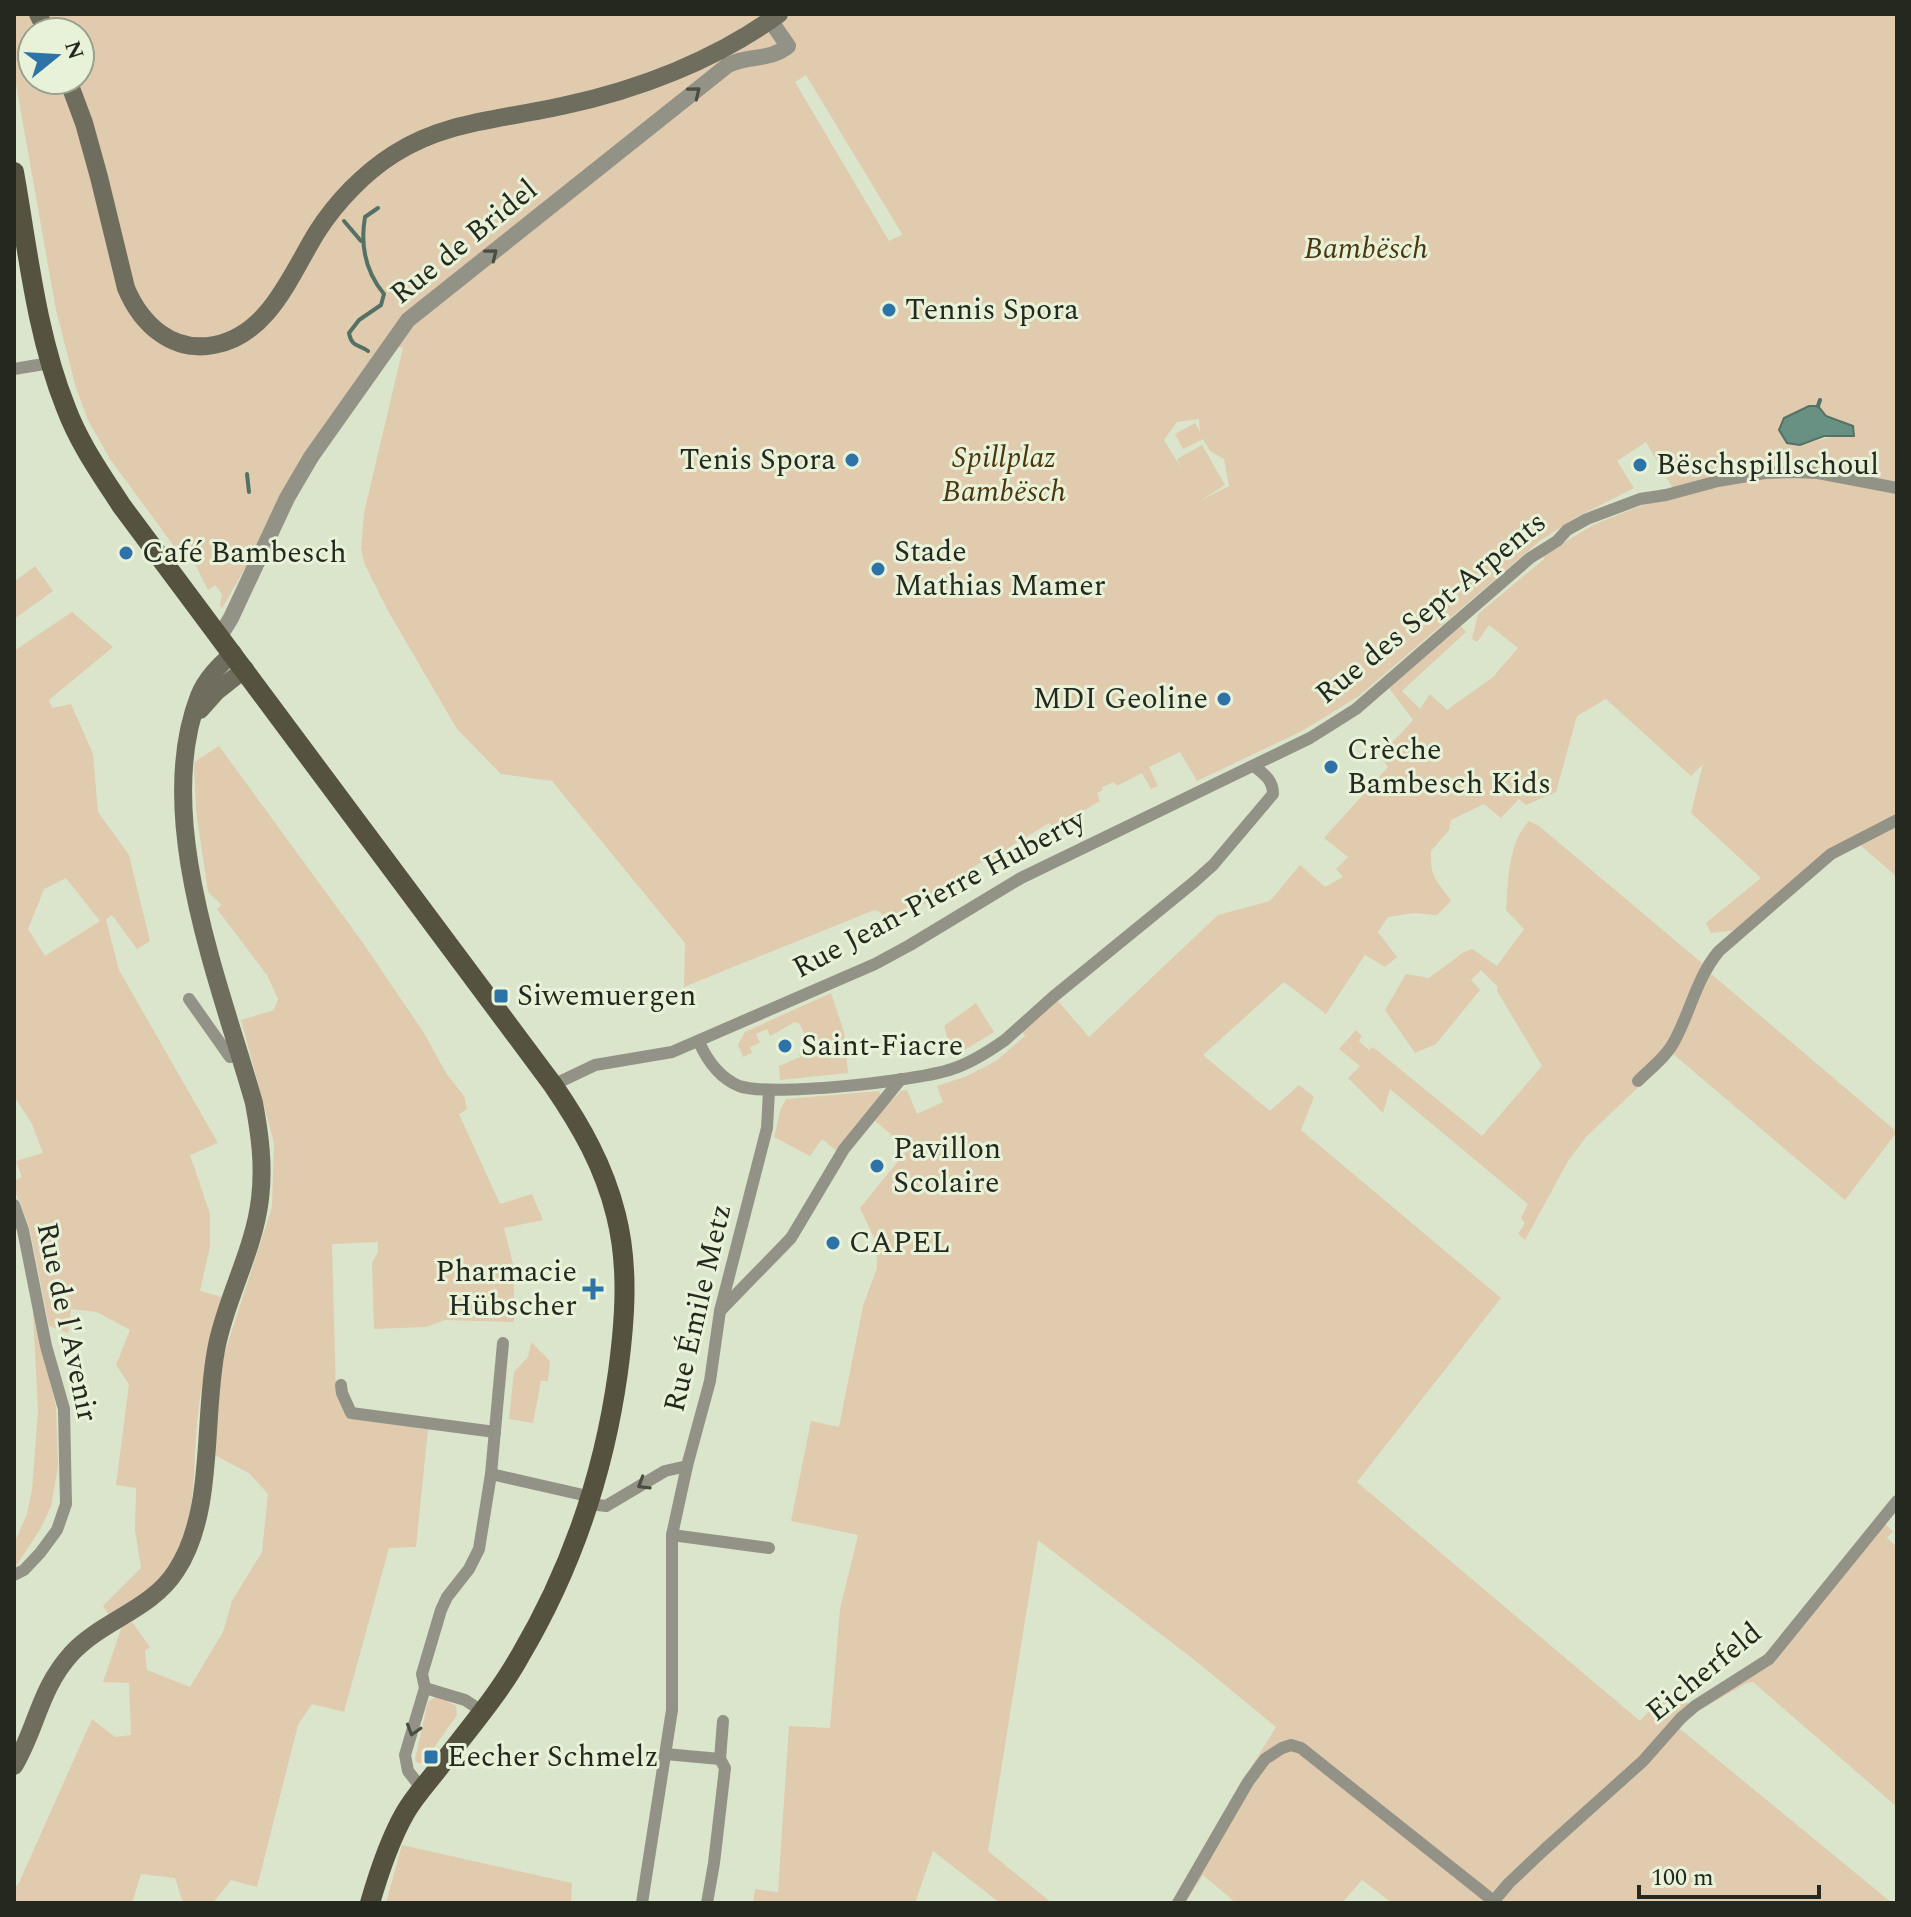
<svg xmlns="http://www.w3.org/2000/svg" width="1911" height="1917" font-family="Spectral,serif">
<style>
.green{fill:#e0cbae;fill-rule:evenodd}
.water{fill:#689083;stroke:#547165;stroke-width:2}
.lines{fill:none;stroke-linecap:round;stroke-linejoin:round}
.stream{stroke:#547165;stroke-width:4}
.minor{stroke:#939287;stroke-width:12}
.tertiary{stroke:#939287;stroke-width:16}
.secondary{stroke:#6f6d5d;stroke-width:18}
.primary{stroke:#55523f;stroke-width:20}
.oneway{stroke:#4b4d43}
.poi-dot{fill:#2e73a8;stroke:#e8f2d8;stroke-width:3}
.labels{text-anchor:middle;dominant-baseline:central;stroke-width:6;stroke-linejoin:round;paint-order:stroke}
.street-label{font-size:30px;fill:#24281e;stroke:#e8f2d8}
.park-label{font-size:30px;font-style:italic;fill:#4d360e;stroke:#e8f2d8}
.poi-label{font-size:30px;fill:#24281e;stroke:#e8f2d8;text-anchor:start}
</style>
<rect width="100%" height="100%" fill="#dbe5cb"/>
<g class="green">
<path d="M14,14H1897V877L1859,844L1834,857L1723,954L1709,972L1897,1132L1845,1200L1673,1054L1586,1137L1568,1161L1525,1240L1518,1234L1525,1223L1521,1218L1528,1204L1390,1089L1383,1113L1348,1078L1360,1066L1339,1049L1356,1030L1362,1036L1359,1041L1369,1050L1373,1047L1482,1136L1542,1066L1497,991L1498,987L1481,970L1471,980L1480,990L1436,1044L1415,1053L1385,1010L1406,974L1429,978L1464,952L1472,949L1497,966L1524,929L1506,910C1508,881 1508,843 1529,821L1539,826L1702,963L1737,930L1711,933L1706,923L1761,878L1691,813L1703,764L1691,776L1606,699L1577,716L1556,792L1526,805L1519,799L1501,818L1484,804L1451,820L1449,830L1431,851C1430,880 1437,879 1451,901L1437,915L1414,913L1388,917L1378,932L1397,957L1385,967L1365,955L1326,1014L1284,982L1203,1055L1270,1111L1299,1085L1314,1097L1301,1130L1501,1298L1357,1482L1640,1721L1662,1697L1675,1709L1681,1698L1689,1704L1741,1672L1765,1654L1897,1493V1508L1880,1520L1893,1531L1887,1538L1897,1547V1807L1753,1682L1747,1683L1698,1711L1679,1728L1892,1903H1392L1362,1880L1342,1903H1236L1203,1875L1185,1903H1171L1231,1799L1276,1727L1197,1662L1038,1540L988,1851L1052,1903H1000L933,1851L915,1903H753L755,1889L778,1892L789,1726L830,1728L840,1609L858,1535L791,1521L811,1421L839,1427L863,1306L877,1268V1244L860,1208L908,1149L873,1119L901,1091L907,1090L917,1114L943,1102L937,1086L967,1076L996,1061L1025,1036L1022,1031L1057,1000L1089,1037L1218,915L1270,901L1300,865L1325,887L1343,877L1336,869L1348,857L1324,838L1388,767L1380,756L1413,720L1389,688L1461,626L1466,632L1402,691L1420,709L1430,694L1447,710L1493,677L1518,648L1489,625L1477,642L1472,639L1478,614L1544,559L1543,555L1593,525L1643,505L1678,497L1646,442L1617,461L1634,488L1575,518L1541,540L1359,696L1302,731L1197,781L1180,752L1149,767L1158,786L1151,789L1142,773L1117,786L1114,782L1102,787L1103,790L1097,793L1100,801L1053,828L1049,823L1008,848L1010,852L990,864L987,859L972,868L974,872L897,922L890,914L883,917L880,912L874,910L684,987L685,943L552,781L501,774L457,729L388,611L365,565L361,550L364,513L403,348L390,344L311,457L222,608L220,605L222,594L215,585L208,590L196,566L182,557L110,459L88,420L76,388L56,310L14,73ZM32,32H80V80H32ZM806,75L902,234V235L889,241L795,82ZM1818,406L1826,416L1853,426L1834,436L1800,445L1779,430L1784,418ZM1199,419L1200,432L1195,423L1175,434L1183,449L1203,439L1210,451L1224,459L1229,486L1200,501L1225,485L1202,445L1177,459L1181,468L1164,440L1177,422Z"/>
<path d="M35,566L53,591L14,619V582Z"/>
<path d="M72,612L113,647L49,700L52,708L71,704L93,754L98,812L129,855L150,941L137,949L112,915L106,919L119,970L218,1143L190,1155L210,1214V1246L200,1291L222,1297C212,1338 201,1381 197,1423C192,1477 199,1537 159,1580C145,1595 126,1605 109,1615L103,1606L141,1568L135,1530L136,1488L116,1485L129,1384L116,1365L130,1330L97,1312L71,1309L68,1333L49,1326L30,1230L14,1188V1181L22,1177L16,1161L43,1153L32,1124L14,1096V651ZM66,878L100,921L45,956L28,929L44,889Z"/>
<path d="M219,746L363,943L424,1033L446,1073L464,1096L467,1109L459,1114L500,1204L532,1194L543,1220L504,1228L514,1268V1322L445,1320L426,1327L374,1329L372,1263L378,1252V1242L332,1244L336,1394L346,1417L428,1429L416,1547L389,1548L344,1712L312,1704L298,1725L257,1887L231,1880L213,1903H183L175,1878L141,1874L132,1903H14V1887L18,1885L92,1719L115,1737L131,1735L129,1683L103,1682L122,1626L132,1622L150,1647L145,1651L147,1670L190,1687L223,1632L232,1601L262,1552L268,1494L250,1474L215,1455L220,1367L272,1207L274,1143L241,1020L274,1010L278,999L267,975L217,909L222,905L208,892L196,811L194,762Z"/>
<path d="M831,993L844,1032L848,1073L780,1080L779,1066L800,1057L799,1054L810,1049L800,1024L795,1022L770,1036L767,1029L756,1034L760,1043L750,1047L752,1053L743,1057L738,1045L745,1032Z"/>
<path d="M976,1003L994,1032L953,1057L944,1026Z"/>
<path d="M879,1091L882,1098L856,1124L838,1152L822,1139L810,1156L774,1137L781,1108L786,1099Z"/>
<path d="M33,1311L56,1407L58,1467L51,1506L41,1528L14,1569V1544L27,1514L32,1490L38,1411Z"/>
<path d="M531,1342L550,1361L548,1381H541L533,1423L509,1419L514,1372L528,1357Z"/>
<path d="M435,1697H440L456,1706L457,1715L423,1763H417L415,1759L428,1702Z"/>
<path d="M402,1845L572,1883L571,1903H386Z"/>
</g>
<path class="water" d="M1809,406H1818L1826,416L1853,426L1854,436H1824L1800,445L1787,443L1779,430L1784,418Z"/>
<g class="lines">
<g class="stream">
<path d="M344,221L361,241"/>
<path d="M368,351C359,344 352,348 349,333L359,320L381,305L384,294C365,271 360,246 365,217L378,208"/>
<path d="M1818,406L1820,400"/>
<path d="M247,474L249,492"/>
</g>
<g class="minor">
<path d="M14,369L50,363"/>
<path d="M189,999L230,1057L241,1056"/>
<path d="M699,1042C707,1060 720,1078 739,1086C770,1097 918,1081 952,1069C971,1063 988,1052 1005,1040L1053,997L1194,882L1213,865L1273,794C1273,780 1264,774 1254,766"/>
<path d="M1638,1081C1651,1068 1667,1056 1675,1040C1691,1010 1697,977 1719,951L1831,854L1897,820"/>
<path d="M553,1085L595,1065L672,1052L875,964L910,945L1021,878L1310,738L1356,709L1530,558L1557,541L1567,530L1587,519L1640,499L1666,495L1718,481L1765,473L1792,472L1818,473L1897,488"/>
<path d="M14,1205L23,1230L46,1346L64,1409L66,1504L57,1530L40,1553L24,1570L14,1575"/>
<path d="M720,1311L791,1238L844,1149L901,1079"/>
<path d="M341,1385L342,1393L351,1413L495,1432"/>
<path d="M491,1474L592,1497"/>
<path d="M590,1504L606,1506L665,1471L687,1466"/>
<path d="M672,1535L769,1548"/>
<path d="M425,1688L422,1674L441,1610L447,1597L469,1569L479,1549L491,1474L503,1343"/>
<path d="M665,1754L720,1759L725,1768L714,1863L707,1903"/>
<path d="M720,1759L723,1721"/>
<path d="M422,1789L408,1771L405,1755L425,1688L465,1700L482,1711"/>
<path d="M642,1903L672,1710V1535L687,1466L710,1381L720,1311L767,1128L769,1091"/>
<path d="M1178,1903L1248,1782L1265,1759L1282,1748L1291,1745L1301,1748L1496,1903"/>
<path d="M1492,1903L1509,1883L1545,1849L1643,1761L1681,1718L1695,1706L1769,1659L1897,1501"/>
</g>
<path class="tertiary" d="M220,636L231,618L287,498L311,457L408,320L728,65C748,55 770,61 788,46L770,20"/>
<g class="secondary">
<path d="M38,14L47,32"/>
<path d="M68,80L84,123L99,177L126,288C141,324 172,353 214,345C269,335 291,274 317,232C336,202 364,173 394,154C445,121 504,119 562,106C638,90 716,60 779,14"/>
<path d="M200,710L216,692L245,669"/>
<path d="M14,1766C37,1728 39,1689 72,1653C103,1620 151,1610 176,1571C216,1511 202,1416 217,1345C227,1296 254,1250 260,1199C264,1166 260,1135 254,1103C220,983 152,817 199,696C206,678 220,665 233,653"/>
</g>
<path class="primary" d="M14,172C28,251 36,333 66,408C79,443 101,474 121,505L553,1085C581,1126 604,1166 616,1215C629,1266 625,1320 618,1372C604,1473 572,1568 520,1656C497,1697 466,1732 438,1769C427,1783 414,1797 405,1813C389,1841 379,1872 370,1903"/>
</g>
<defs><path id="oneway-chevron" d="M-2-3.5L2.5 0L-2 3.5" fill="none" stroke-width="1.6" stroke-linecap="round" stroke-linejoin="round" transform="scale(2)"/></defs>
<g class="oneway">
<use href="#oneway-chevron" transform="translate(695 92) rotate(-39)"/>
<use href="#oneway-chevron" transform="translate(492 254) rotate(-39)"/>
<use href="#oneway-chevron" transform="translate(643 1484) rotate(148)"/>
<use href="#oneway-chevron" transform="translate(413 1730) rotate(107)"/>
</g>
<g class="poi-dot">
<circle cx="889" cy="310" r="8"/>
<circle cx="852" cy="460" r="8"/>
<circle cx="1640" cy="465" r="8"/>
<circle cx="126" cy="553" r="8"/>
<circle cx="878" cy="569" r="8"/>
<circle cx="1224" cy="699" r="8"/>
<circle cx="1331" cy="767" r="8"/>
<rect x="493" y="988" width="16" height="16" rx="4"/>
<circle cx="785" cy="1046" r="8"/>
<circle cx="877" cy="1166" r="8"/>
<circle cx="833" cy="1243" r="8"/>
<path d="M589 1277h8v8h8v8h-8v8h-8v-8h-8v-8h8z"/>
<rect x="423" y="1749" width="16" height="16" rx="4"/>
</g>
<g class="labels">
<g class="street-label">
<text transform="translate(464 242) rotate(-39)">Rue de Bridel</text>
<text transform="translate(1431 608) rotate(-39)">Rue des Sept-Arpents</text>
<text transform="translate(939 894) rotate(-28)">Rue Jean-Pierre Huberty</text>
<text transform="translate(698 1308) rotate(-77)">Rue Émile Metz</text>
<text transform="translate(67 1322) rotate(78)">Rue de l'Avenir</text>
<text transform="translate(1704 1672) rotate(-39)">Eicherfeld</text>
</g>
<g class="park-label">
<text x="1366" y="249">Bambësch</text>
<text x="1004" y="458">Spillplaz<tspan x="1004" dy="34">Bambësch</tspan></text>
</g>
<g class="poi-label">
<text x="905" y="310">Tennis Spora</text>
<text x="836" y="460" text-anchor="end">Tenis Spora</text>
<text x="1656" y="465">Bëschspillschoul</text>
<text x="894" y="552">Stade<tspan x="894" dy="34">Mathias Mamer</tspan></text>
<text x="142" y="553">Café Bambesch</text>
<text x="1208" y="699" text-anchor="end">MDI Geoline</text>
<text x="1347" y="750">Crèche<tspan x="1347" dy="34">Bambesch Kids</tspan></text>
<text x="517" y="996">Siwemuergen</text>
<text x="801" y="1046">Saint-Fiacre</text>
<text x="893" y="1149">Pavillon<tspan x="893" dy="34">Scolaire</tspan></text>
<text x="849" y="1243">CAPEL</text>
<text x="577" y="1272" text-anchor="end">Pharmacie<tspan x="577" dy="34">Hübscher</tspan></text>
<text x="447" y="1757">Eecher Schmelz</text>
</g>
</g>
<rect width="1911" height="1917" fill="none" stroke="#24281e" stroke-width="32"/>
<g transform="translate(56 56) rotate(72)"><circle r="38" fill="#e8f2d8" stroke="#9aa18e" stroke-width="2"/>
<path d="M0-6L14 30L0 20L-14 30Z" fill="#2e73a8"/>
<text y="-12" font-size="22" font-weight="bold" text-anchor="middle" fill="#24281e">N</text>
</g>
<path d="M1639 1885v12h180v-12" fill="none" stroke="#24281e" stroke-width="4"/>
<text x="1651" y="1885" font-size="24" fill="#24281e" stroke="#e8f2d8" stroke-width="6" paint-order="stroke">100 m</text>
</svg>
